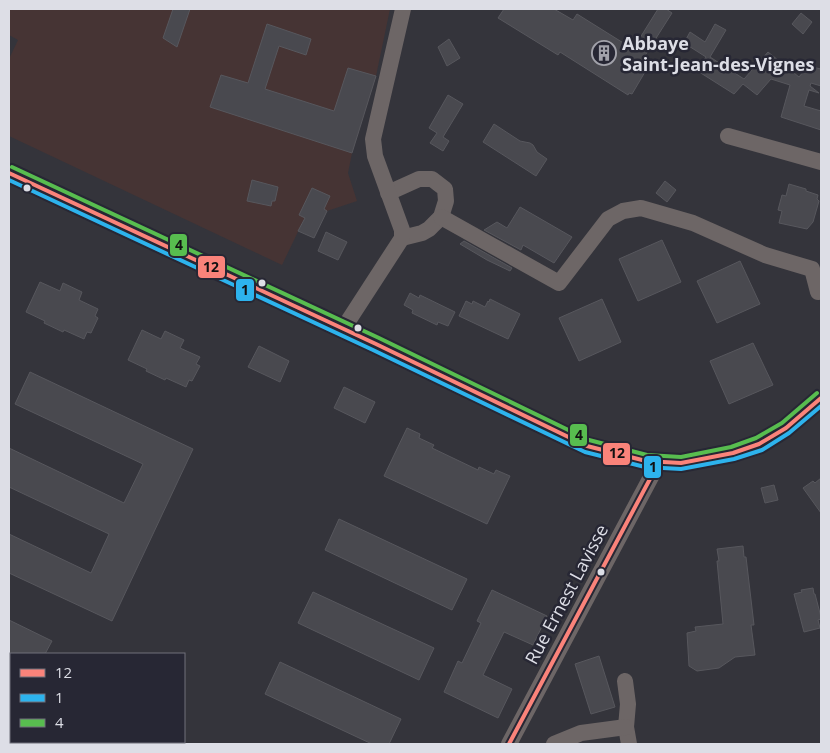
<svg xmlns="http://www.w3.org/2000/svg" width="830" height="753" font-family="'Open Sans',sans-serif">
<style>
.education{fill:#463434}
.building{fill:#49494f;stroke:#57575d}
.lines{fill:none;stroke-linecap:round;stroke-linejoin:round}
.minor{stroke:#6d6666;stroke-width:16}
.bus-1-casing{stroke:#272734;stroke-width:8}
.bus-2-casing{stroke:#272734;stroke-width:8}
.bus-3-casing{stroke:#272734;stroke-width:8}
.bus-1{stroke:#fa837a;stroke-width:4}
.bus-2{stroke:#2db3ed;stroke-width:4}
.bus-3{stroke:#58bd4f;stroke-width:4}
.bus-dot{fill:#dddee6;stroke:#272734;stroke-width:2}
.labels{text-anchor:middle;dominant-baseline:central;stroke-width:5;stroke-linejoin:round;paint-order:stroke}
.poi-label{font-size:18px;font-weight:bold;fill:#dddee6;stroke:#272734;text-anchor:start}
.street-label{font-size:18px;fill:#dddee6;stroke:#272734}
.line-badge{stroke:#272734;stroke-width:2}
.pale-badge-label{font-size:14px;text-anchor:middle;font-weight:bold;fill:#111}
</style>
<rect width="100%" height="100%" fill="#34343b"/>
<path class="education" d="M9,9H390L376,76L352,153L348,173L357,201L327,211L322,221L307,213L282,265L9,136V59L18,40L9,35Z"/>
<g class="building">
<path d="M173,9H190L177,47L163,38Z"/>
<path d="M504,9H554L573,20L577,14L633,49L658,9H666L672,13L639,65L645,69L644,71L645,72L632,94L629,93L628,95L560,52L558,55L498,18Z"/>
<path d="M801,13L812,22L803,34L792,24Z"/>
<path d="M267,24L311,39L306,55L279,46L265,89L334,111L348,68L376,76L352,153L210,107L221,75L248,83Z"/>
<path d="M715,24L726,30L710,57L744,79L768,52L799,77L808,66L821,69V86L811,83L810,86L819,93L809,90L804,106L821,111V130L781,117L790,85L771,79L757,95L743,84L734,94L696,70L706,57L684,43L690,32L705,42Z"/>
<path d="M449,39L460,58L447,66L438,47Z"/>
<path d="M448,95L463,104L443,137L449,141L443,151L430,143L437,133L429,128Z"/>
<path d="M494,124L520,141L530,143L533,145L537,152L547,159L536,176L483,142Z"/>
<path d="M252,180L278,187L275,201H272L271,206L247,201Z"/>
<path d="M665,181L676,190L667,202L656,193Z"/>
<path d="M789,184L806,189V191L818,195L817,199L819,201L813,222L807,229L779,223L782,211L778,210L782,195L786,196Z"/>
<path d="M312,188L330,196L324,209L327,211L314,238L298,231L305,218L299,215Z"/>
<path d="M520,207L572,237L554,263L523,245L521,250L484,230L497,222L507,228Z"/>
<path d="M326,232L347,242L338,260L318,251Z"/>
<path d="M662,240L681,282L638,301L619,259Z"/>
<path d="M464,241L512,268L510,271L487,260L460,244Z"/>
<path d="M740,261L760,304L717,323L697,281Z"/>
<path d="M40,282L60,291L63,283L82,292L79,300L98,309L95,316L98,318L91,333L87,332L84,339L64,330L63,332L44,323L45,321L26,312Z"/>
<path d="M410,293L419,298L420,295L455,312L448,326L438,322L437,325L412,313L413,310L404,305Z"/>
<path d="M490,299L520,314L508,339L459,316L466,301L472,304L473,301L485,307L488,301L489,302Z"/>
<path d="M602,299L621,342L579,361L559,318Z"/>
<path d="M142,330L161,339L165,331L184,340L180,348L200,357L196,364L200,366L192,381L189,380L186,387L166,378L165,380L146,371L147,369L128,360Z"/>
<path d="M753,343L773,385L729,404L710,361Z"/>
<path d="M259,346L289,361L280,382L248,367Z"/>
<path d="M30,372L193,449L112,621L9,573V534L91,573L109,534L9,487V448L124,503L143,464L15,404Z"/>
<path d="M344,387L375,402L365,423L334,408Z"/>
<path d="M407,428L420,434L419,438L434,445L432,448L478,470L479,467L494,474L496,470L510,476L487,524L384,476Z"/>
<path d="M821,478V513L803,488L813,481L815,483Z"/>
<path d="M774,485L778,500L765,503L761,488Z"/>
<path d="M339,519L467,579L452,610L325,550Z"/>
<path d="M743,546L744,557H746L754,625H751L755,655L735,657L719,668L697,671L689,666L687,633L696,631L695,627L723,624L717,561H719L717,549Z"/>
<path d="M813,588L814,594H815L821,617V619L818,620L820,628L804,632L794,594L802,592L801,590Z"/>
<path d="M492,590L547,616L533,645L504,632L483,675L512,689L498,718L444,692L458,661L462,663L481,623L477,621Z"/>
<path d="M313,592L434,648L419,680L298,623Z"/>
<path d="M9,620L52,641L45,654H9Z"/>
<path d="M599,656L615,707L591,714L575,664Z"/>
<path d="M280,662L401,719L389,744H372L265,694Z"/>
</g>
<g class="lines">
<g class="minor">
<path d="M728,136L821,162"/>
<path d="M9,173L376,344L587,446L646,461L681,463L733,453L759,444L786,428L821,398"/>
<path d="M388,193L419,179H432L445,189L446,201L441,217L429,229L422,233L402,238"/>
<path d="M441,217L559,283L608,219L623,211L641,208L693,223L765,255L812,269L818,292L821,291"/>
<path d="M343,329L402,238V230L375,156L373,139L403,9"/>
<path d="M625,681L628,704L626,727L629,744"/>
<path d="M509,744L659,462"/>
<path d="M554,744L581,733L626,727"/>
</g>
<defs>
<g id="bus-1">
<path d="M9,173L376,344L587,446L646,461L681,463L733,453L759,444L786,428L821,398"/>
<path d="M509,744L659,462"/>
</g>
<path id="bus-2" d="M9,180L373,350L585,452L645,467L681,469L734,459L762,450L789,433L821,406"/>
<path id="bus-3" d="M12,167L379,338L589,440L647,455L681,457L731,447L756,438L782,423L817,393"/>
</defs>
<use href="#bus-1" class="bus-1-casing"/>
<use href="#bus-2" class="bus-2-casing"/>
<use href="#bus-3" class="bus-3-casing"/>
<use href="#bus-1" class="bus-1"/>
<use href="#bus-2" class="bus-2"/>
<use href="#bus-3" class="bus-3"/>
</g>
<defs>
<symbol id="building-ring" viewBox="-11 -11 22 22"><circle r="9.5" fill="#272734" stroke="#a2a2aa" stroke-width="1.5"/><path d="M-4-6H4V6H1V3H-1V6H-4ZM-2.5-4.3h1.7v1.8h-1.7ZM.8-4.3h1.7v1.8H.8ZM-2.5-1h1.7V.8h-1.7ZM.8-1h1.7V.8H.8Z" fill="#a2a2aa"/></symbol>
</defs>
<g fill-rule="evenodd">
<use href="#building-ring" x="590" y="39" width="28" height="28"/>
</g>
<g class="bus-dot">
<circle cx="27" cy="188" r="4.5"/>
<circle cx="262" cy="283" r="4.5"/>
<circle cx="358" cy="328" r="4.5"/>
<circle cx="601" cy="572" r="4.5"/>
</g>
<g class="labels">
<g class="poi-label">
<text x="622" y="43">Abbaye<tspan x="622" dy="21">Saint-Jean-des-Vignes</tspan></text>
</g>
<g class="street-label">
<text transform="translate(566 594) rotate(-62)">Rue Ernest Lavisse</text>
</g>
</g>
<g class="line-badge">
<rect x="169" y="233" width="19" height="24" rx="5" fill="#58bd4f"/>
<rect x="197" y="255" width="29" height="24" rx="5" fill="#fa837a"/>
<rect x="235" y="278" width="20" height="24" rx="5" fill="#2db3ed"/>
<rect x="569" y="423" width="19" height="24" rx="5" fill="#58bd4f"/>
<rect x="602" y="442" width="29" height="24" rx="5" fill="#fa837a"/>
<rect x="643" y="455" width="19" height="24" rx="5" fill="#2db3ed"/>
</g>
<g class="pale-badge-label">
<text x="179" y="250">4</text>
<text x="211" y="272">12</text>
<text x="245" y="295">1</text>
<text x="579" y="440">4</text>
<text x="617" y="458">12</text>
<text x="653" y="472">1</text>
</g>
<rect width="830" height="753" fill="none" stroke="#dddee6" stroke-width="20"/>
<rect x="10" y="653" width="175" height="90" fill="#272734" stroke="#70707b"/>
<rect x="20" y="669" width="25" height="8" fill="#fa837a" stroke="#70707b"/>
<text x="55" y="678" font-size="15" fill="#dddee6">12</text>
<rect x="20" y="694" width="25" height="8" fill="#2db3ed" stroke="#70707b"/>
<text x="55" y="703" font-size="15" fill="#dddee6">1</text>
<rect x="20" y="719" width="25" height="8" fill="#58bd4f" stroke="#70707b"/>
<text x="55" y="728" font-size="15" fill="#dddee6">4</text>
</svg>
